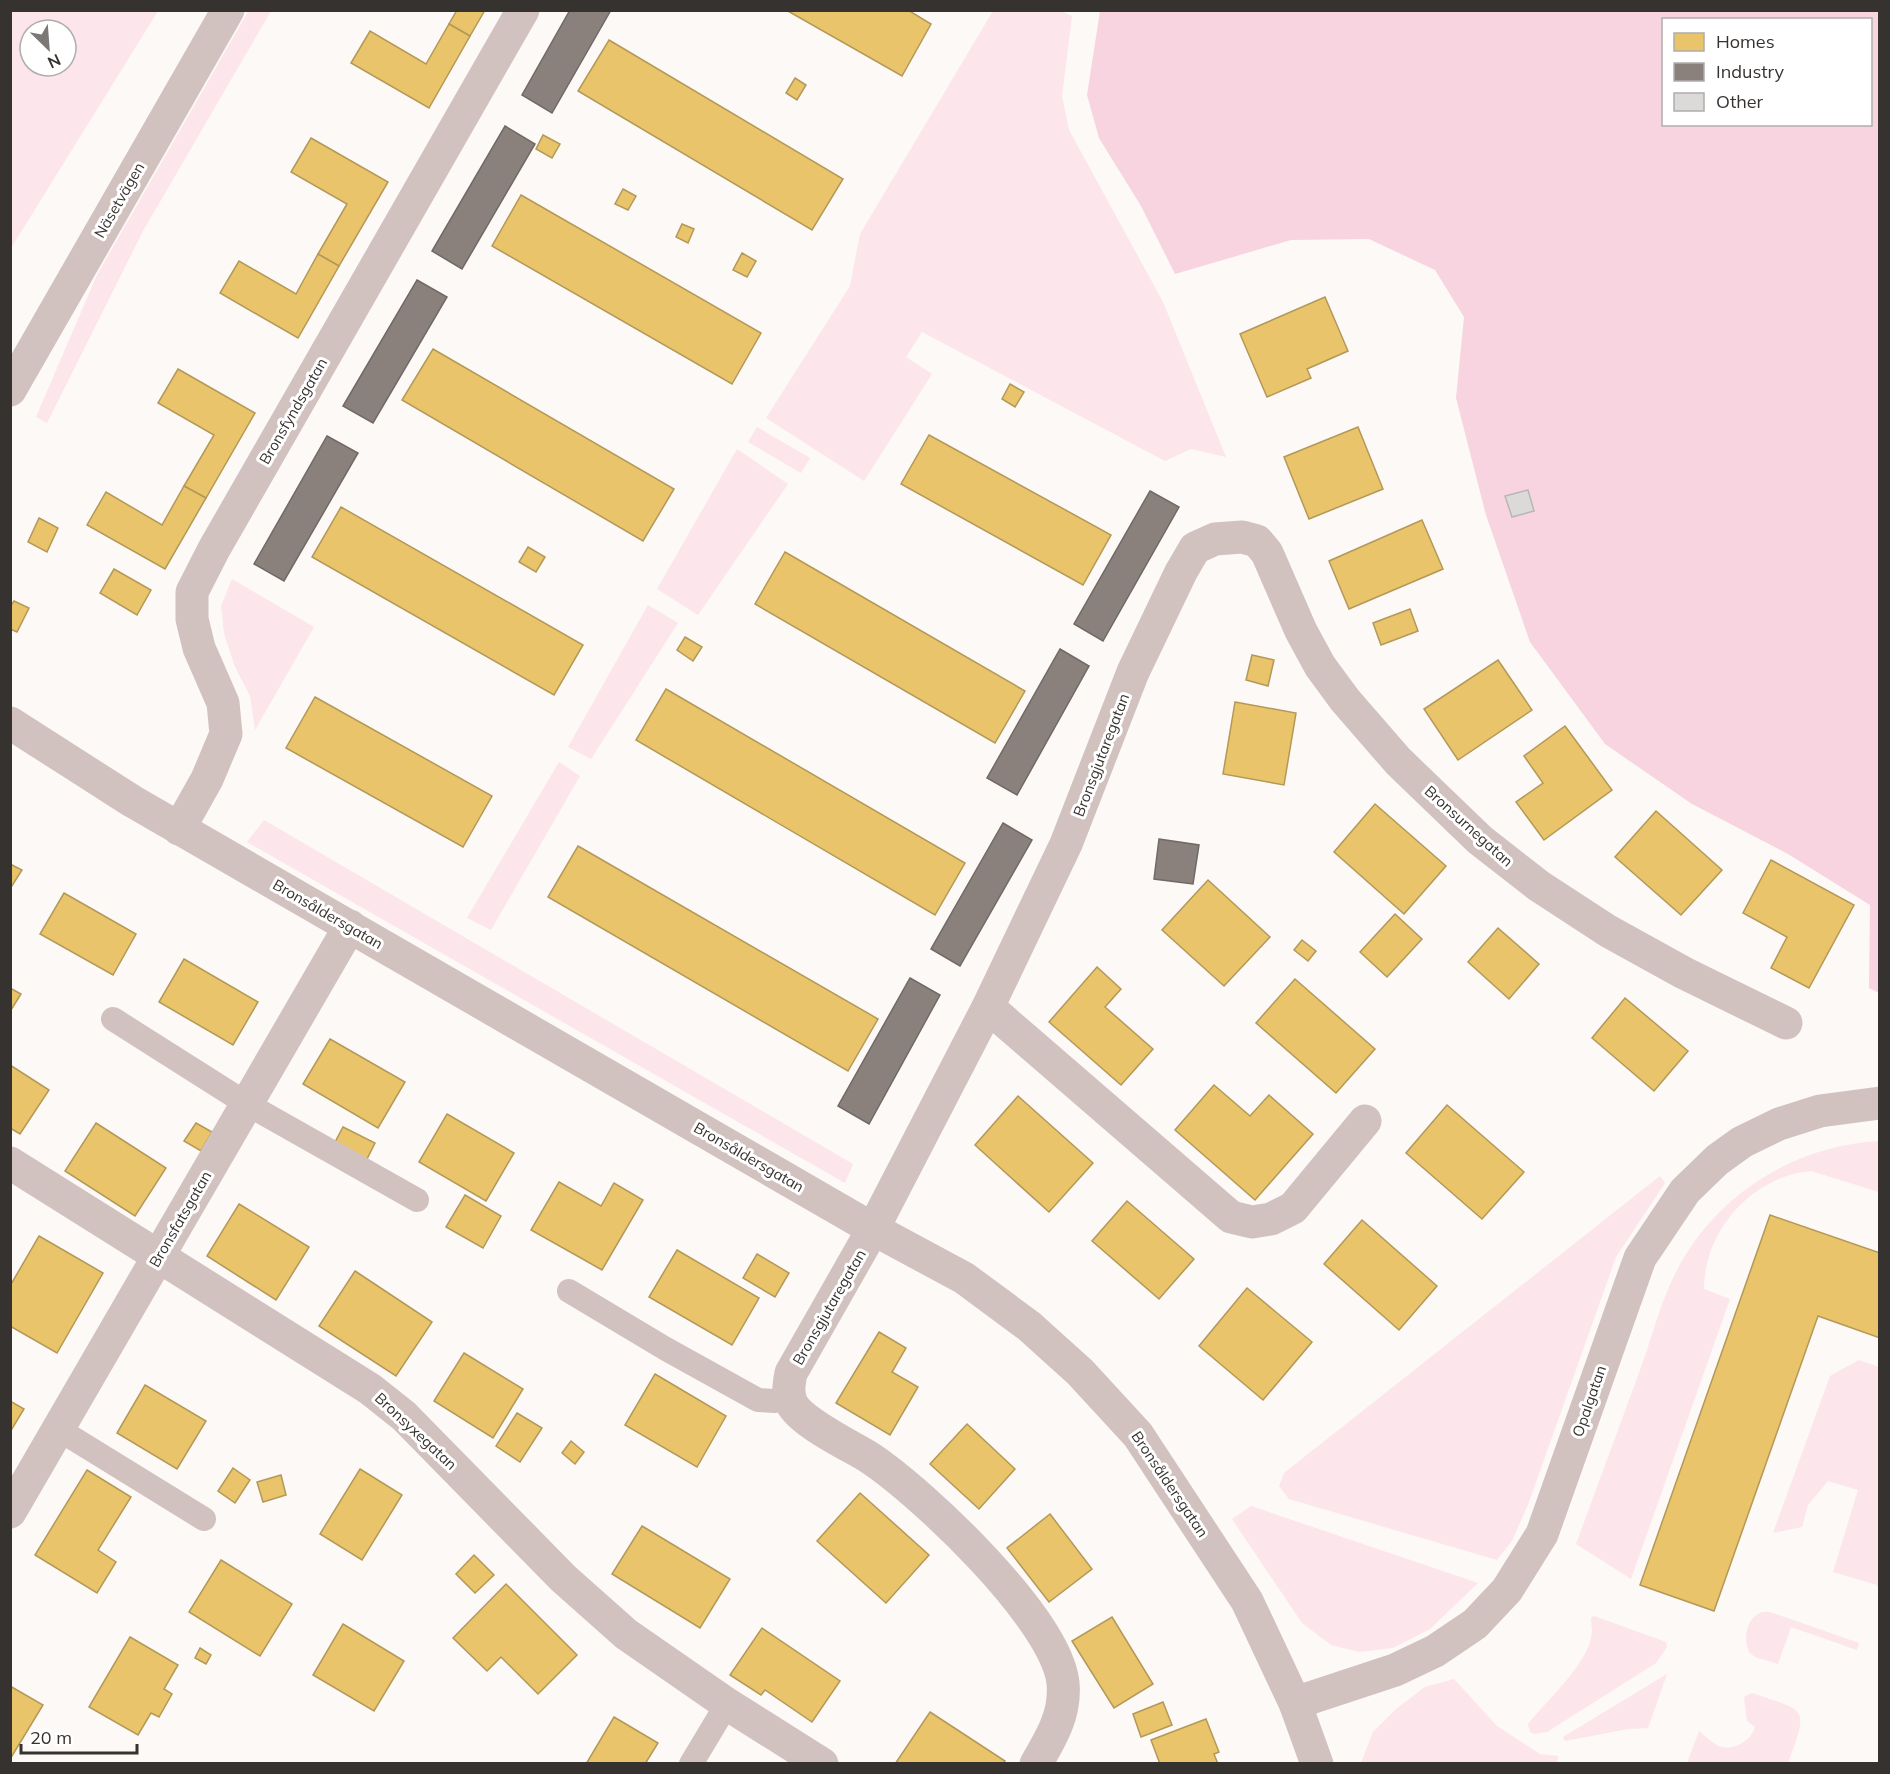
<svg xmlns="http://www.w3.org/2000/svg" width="1890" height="1774" font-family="Mulish,sans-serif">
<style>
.green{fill:#fce5eb;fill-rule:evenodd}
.forest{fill:#f7d4df;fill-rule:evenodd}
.homes{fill:#e9c46a;stroke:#b39858;stroke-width:1.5}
.industry{fill:#8a817c;stroke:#716965;stroke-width:1.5}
.building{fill:#dcdad8;stroke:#b8b6b3;stroke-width:1.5}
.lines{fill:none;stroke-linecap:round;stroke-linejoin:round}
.service{stroke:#d2c2bf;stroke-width:24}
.minor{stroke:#d2c2bf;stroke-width:33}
.tertiary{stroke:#d2c2bf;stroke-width:33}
.labels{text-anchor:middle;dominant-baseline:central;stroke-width:6;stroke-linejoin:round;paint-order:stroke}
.street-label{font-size:15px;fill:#36322f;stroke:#fff}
</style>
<rect width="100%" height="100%" fill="#fcf9f7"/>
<g class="green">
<path d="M249,10L271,11L143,231L47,423L36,417L97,275Z"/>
<path d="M10,11H158L11,248H10ZM30,30H66V66H30Z"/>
<path d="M993,11H1061L1072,16L1062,96L1069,130L1163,302L1226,457L1191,449L1165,461L922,332L906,357L932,374L864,481L766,418L850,286L860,234Z"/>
<path d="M757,427L810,458L801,473L748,442Z"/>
<path d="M737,449L788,484L698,615L657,589Z"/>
<path d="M232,579L314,627L255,730L250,696L235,667L224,633L221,606Z"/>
<path d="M648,605L678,623L591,759L568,747Z"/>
<path d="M559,762L580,776L491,930L467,918Z"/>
<path d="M264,820L853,1164L845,1183L247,842Z"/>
<path d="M1879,1141V1192L1811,1171C1753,1176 1704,1230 1704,1289L1730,1299L1631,1579L1576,1544C1597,1487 1618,1430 1639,1373C1650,1344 1657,1314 1669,1287C1705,1202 1788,1146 1879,1141Z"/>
<path d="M1660,1176L1665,1183L1616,1257L1529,1502L1512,1541L1497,1560L1289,1499L1279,1486L1284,1473Z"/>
<path d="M1859,1360L1879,1367V1595L1877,1585L1833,1572L1858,1490L1828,1481L1808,1505L1802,1527L1773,1533L1830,1376Z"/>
<path d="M1251,1506L1478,1583L1430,1629L1393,1648L1359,1652L1331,1645L1302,1623L1232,1519Z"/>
<path d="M1762,1612H1770L1859,1643L1857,1650L1791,1627L1778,1664L1755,1657L1749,1652C1743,1638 1746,1618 1762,1612Z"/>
<path d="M1594,1616L1666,1642L1667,1647L1656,1663L1547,1732L1534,1734L1530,1732L1528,1724C1546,1701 1590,1663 1592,1632C1592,1627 1591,1623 1591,1618Z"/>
<path d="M1667,1674L1648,1728L1628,1729L1565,1741L1563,1737Z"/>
<path d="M1454,1679L1497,1726L1540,1754L1558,1756L1557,1763H1361L1373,1732L1396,1709L1425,1687Z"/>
<path d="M1752,1693C1807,1712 1809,1706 1788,1763H1687L1699,1731C1705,1736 1712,1743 1719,1746C1733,1752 1752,1740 1755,1727L1747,1721L1744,1697Z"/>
</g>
<path class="forest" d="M1100,11H1879V993L1869,988L1870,905L1788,854L1692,804L1605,744L1530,642L1486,515L1456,398L1464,317L1435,270L1369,239L1291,240L1175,274L1141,206L1099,138L1087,95ZM1664,20H1870V124H1664Z"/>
<g class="homes">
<path d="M457,10H485L470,36L449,24Z"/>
<path d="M786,10H908L931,24L902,76Z"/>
<path d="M449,24L470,36L429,108L351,63L370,31L426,64Z"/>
<path d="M609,40L843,179L812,230L578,91Z"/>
<path d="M795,78L806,85L797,100L786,93Z"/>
<path d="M543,135L560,144L552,158L536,149Z"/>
<path d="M311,138L388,182L339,266L318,254L347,204L291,172Z"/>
<path d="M623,189L636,196L628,210L615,204Z"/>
<path d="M521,195L761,333L732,384L492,246Z"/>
<path d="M682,224L694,229L688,243L676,237Z"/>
<path d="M742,253L756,261L747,277L733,270Z"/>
<path d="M318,254L339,266L298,338L220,293L239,261L296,294Z"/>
<path d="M1325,297L1348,351L1307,369L1311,378L1267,397L1240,334Z"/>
<path d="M433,349L674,489L643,541L402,400Z"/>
<path d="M178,369L255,413L206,498L184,486L214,435L158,403Z"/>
<path d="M1010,384L1024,392L1015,407L1002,399Z"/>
<path d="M1358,427L1383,489L1309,519L1284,457Z"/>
<path d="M929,435L1111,535L1083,585L901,484Z"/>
<path d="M184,486L206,498L165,569L87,525L106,492L162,525Z"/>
<path d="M341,507L583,645L554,695L312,557Z"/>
<path d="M39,518L58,528L47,552L28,542Z"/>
<path d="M1422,520L1443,569L1349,609L1329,561Z"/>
<path d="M528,547L545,557L536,572L519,562Z"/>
<path d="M785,552L1025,691L995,743L755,604Z"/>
<path d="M114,569L151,590L137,615L100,593Z"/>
<path d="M14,601L29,608L17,632L10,629V607Z"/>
<path d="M1410,609L1418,631L1381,645L1373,623Z"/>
<path d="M685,637L702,647L693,661L677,650Z"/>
<path d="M1252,655L1274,660L1268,686L1246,680Z"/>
<path d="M1498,660L1532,710L1458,760L1424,709Z"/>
<path d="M666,689L965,863L935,915L636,740Z"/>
<path d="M315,697L492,796L463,847L286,748Z"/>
<path d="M1235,702L1296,713L1284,785L1223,774Z"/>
<path d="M1565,726L1612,790L1544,840L1516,802L1543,783L1524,756Z"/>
<path d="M1375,804L1446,866L1404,914L1334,852Z"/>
<path d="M1656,811L1722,870L1681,915L1615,857Z"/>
<path d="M578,846L878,1019L848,1071L548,897Z"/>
<path d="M1771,860L1854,905L1809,988L1771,968L1787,937L1743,913Z"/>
<path d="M10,864L22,870L10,889Z"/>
<path d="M1208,880L1270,937L1224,986L1162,930Z"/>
<path d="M64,893L136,934L113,975L40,934Z"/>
<path d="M1395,914L1422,939L1387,977L1360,952Z"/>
<path d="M1498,928L1539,964L1509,999L1468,962Z"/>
<path d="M1302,940L1316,951L1308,961L1294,950Z"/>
<path d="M184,959L258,1002L233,1045L159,1002Z"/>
<path d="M1097,967L1121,989L1105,1007L1153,1049L1121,1085L1049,1022Z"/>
<path d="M1295,979L1375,1049L1336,1093L1256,1023Z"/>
<path d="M10,988L21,994L11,1010H10Z"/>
<path d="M1625,998L1688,1051L1654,1091L1592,1038Z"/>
<path d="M330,1039L405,1082L378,1128L303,1084Z"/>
<path d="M10,1065L49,1090L20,1134L10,1128Z"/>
<path d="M1214,1085L1250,1116L1269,1095L1313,1134L1255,1200L1175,1130Z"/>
<path d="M1018,1096L1093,1163L1049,1212L975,1145Z"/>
<path d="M1447,1105L1524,1172L1482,1219L1406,1153Z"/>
<path d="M447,1114L514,1153L486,1201L419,1162Z"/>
<path d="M96,1123L166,1168L135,1216L65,1171Z"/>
<path d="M196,1123L212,1132L201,1151L184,1141Z"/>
<path d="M343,1127L375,1143L366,1161L334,1144Z"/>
<path d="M559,1182L601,1206L614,1183L643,1200L602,1270L531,1230Z"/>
<path d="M465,1195L501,1216L483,1248L446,1227Z"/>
<path d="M1127,1201L1194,1259L1159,1299L1092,1241Z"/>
<path d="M239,1204L309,1247L276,1300L207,1256Z"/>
<path d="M1770,1215L1880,1253V1338L1818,1316L1714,1611L1640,1585Z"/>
<path d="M1362,1220L1437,1286L1399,1330L1324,1264Z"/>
<path d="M39,1236L103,1273L57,1353L10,1326V1286Z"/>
<path d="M677,1250L759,1298L732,1345L649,1297Z"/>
<path d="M757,1254L789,1273L775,1297L743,1278Z"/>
<path d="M355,1271L432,1322L396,1376L319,1326Z"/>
<path d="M1247,1288L1312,1342L1263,1400L1199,1346Z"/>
<path d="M879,1332L906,1348L892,1372L918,1387L890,1435L836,1403Z"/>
<path d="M464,1353L523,1389L493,1438L434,1401Z"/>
<path d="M655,1374L726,1416L697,1467L625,1425Z"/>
<path d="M145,1385L206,1421L177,1469L117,1433Z"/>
<path d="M10,1401L24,1409L10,1432Z"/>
<path d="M517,1413L542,1428L520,1462L496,1446Z"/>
<path d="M967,1424L1015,1469L979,1509L930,1464Z"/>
<path d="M571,1441L584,1452L575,1464L562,1453Z"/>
<path d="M233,1468L250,1480L235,1503L218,1491Z"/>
<path d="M360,1469L402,1495L362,1560L320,1534Z"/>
<path d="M87,1470L131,1497L98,1550L116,1562L97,1593L35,1555Z"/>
<path d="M281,1475L286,1495L263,1502L257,1482Z"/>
<path d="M860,1493L929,1555L886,1603L817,1541Z"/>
<path d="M1050,1514L1092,1569L1049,1602L1007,1548Z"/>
<path d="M642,1526L730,1579L700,1628L612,1574Z"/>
<path d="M474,1555L494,1575L475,1593L456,1574Z"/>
<path d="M221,1560L292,1604L260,1656L189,1612Z"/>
<path d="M506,1584L577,1655L538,1694L501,1657L487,1671L453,1638Z"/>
<path d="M1112,1617L1153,1684L1114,1708L1072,1641Z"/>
<path d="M343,1624L404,1661L374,1711L313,1675Z"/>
<path d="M762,1628L840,1681L812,1722L765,1690L761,1695L730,1675Z"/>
<path d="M130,1637L178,1665L164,1689L172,1694L159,1717L151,1713L138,1735L89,1707Z"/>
<path d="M200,1648L211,1655L206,1664L195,1658Z"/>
<path d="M10,1686L43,1705L12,1756L10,1755Z"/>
<path d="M1163,1702L1172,1725L1141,1737L1133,1714Z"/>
<path d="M930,1712L1005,1761L1003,1764H895Z"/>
<path d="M614,1717L658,1743L645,1764H586Z"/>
<path d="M1206,1719L1219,1752L1214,1754L1218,1764H1160L1151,1740Z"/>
</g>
<g class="industry">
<path d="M570,10H611L552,113L522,95Z"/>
<path d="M505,126L535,144L462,269L432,251Z"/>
<path d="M417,280L447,297L373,423L343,406Z"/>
<path d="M327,436L358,453L284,581L254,564Z"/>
<path d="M1150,491L1179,507L1103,641L1074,624Z"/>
<path d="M1060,649L1089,666L1017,795L987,778Z"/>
<path d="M1003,823L1032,840L960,966L931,949Z"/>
<path d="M1159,839L1199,845L1193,884L1154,879Z"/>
<path d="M910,978L940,995L869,1124L838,1106Z"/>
</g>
<path class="building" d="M1528,490L1534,511L1512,517L1505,496Z"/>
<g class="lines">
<g class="service">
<path d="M113,1019L247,1104L417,1200"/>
<path d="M569,1291L666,1349L758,1400L775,1401L790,1397"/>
<path d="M58,1429L204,1519"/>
<path d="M691,1764L727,1704"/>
</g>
<g class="minor">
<path d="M10,723L132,801L873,1229L964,1278L1029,1326L1080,1372L1138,1435L1247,1601L1295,1703L1317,1764"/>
<path d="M179,829L207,779L226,734L223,703L199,648L192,619V592L214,549L523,10"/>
<path d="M988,1007L1231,1217L1252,1222L1271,1219L1293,1208L1365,1121"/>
<path d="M10,1163L370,1389L404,1416L563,1578L626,1634L727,1704L822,1764"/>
<path d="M10,1512L350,926"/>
<path d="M1295,1703L1395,1670L1435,1651L1475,1624L1507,1590L1542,1534L1640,1258L1685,1191L1717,1160L1742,1142L1779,1124L1820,1111L1880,1103"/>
<path d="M1036,1764C1051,1738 1066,1714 1063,1683C1056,1619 924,1494 870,1458C851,1446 802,1423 792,1404C787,1393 789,1384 791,1373L873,1229L988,1007L1066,844L1133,672L1181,572L1195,548L1215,539L1242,537L1257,541L1267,553L1301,631L1320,666L1345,700L1398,761L1480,840L1539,886L1608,931L1684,973L1786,1023"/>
</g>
<path class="tertiary" d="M10,390L228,10"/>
</g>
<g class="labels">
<g class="street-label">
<text transform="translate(119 200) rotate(-60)">Näsetvägen</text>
<text transform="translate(293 411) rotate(-60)">Bronsfyndsgatan</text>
<text transform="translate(1101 755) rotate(-69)">Bronsgjutaregatan</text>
<text transform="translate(1469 826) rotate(42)">Bronsurnegatan</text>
<text transform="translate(328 914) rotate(30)">Bronsåldersgatan</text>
<text transform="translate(749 1157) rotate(30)">Bronsåldersgatan</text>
<text transform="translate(180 1219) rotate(-60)">Bronsfatsgatan</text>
<text transform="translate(829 1307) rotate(-60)">Bronsgjutaregatan</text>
<text transform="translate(1589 1401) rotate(-71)">Opalgatan</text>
<text transform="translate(416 1431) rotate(43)">Bronsyxegatan</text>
<text transform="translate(1170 1484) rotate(56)">Bronsåldersgatan</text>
</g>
</g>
<rect width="1890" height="1774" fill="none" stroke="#36322f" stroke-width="24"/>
<rect x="1662" y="18" width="210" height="108" fill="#ffffff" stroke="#afadac" stroke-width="1.5"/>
<rect x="1674" y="33" width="30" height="18" fill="#e9c46a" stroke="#afadac" stroke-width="1.5"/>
<text x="1716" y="48" font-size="18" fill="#36322f">Homes</text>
<rect x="1674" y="63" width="30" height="18" fill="#8a817c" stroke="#afadac" stroke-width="1.5"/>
<text x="1716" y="78" font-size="18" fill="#36322f">Industry</text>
<rect x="1674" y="93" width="30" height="18" fill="#dcdad8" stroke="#afadac" stroke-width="1.5"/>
<text x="1716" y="108" font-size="18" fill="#36322f">Other</text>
<g transform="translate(48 48) rotate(155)"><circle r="28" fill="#ffffff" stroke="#afadac" stroke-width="1.5"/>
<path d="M0-4.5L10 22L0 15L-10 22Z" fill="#7b7875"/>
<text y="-9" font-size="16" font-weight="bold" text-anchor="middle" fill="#36322f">N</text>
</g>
<path d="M21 1744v9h116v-9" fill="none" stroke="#36322f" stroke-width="3"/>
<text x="30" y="1744" font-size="18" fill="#36322f" stroke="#ffffff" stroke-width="4.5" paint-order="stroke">20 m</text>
</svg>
